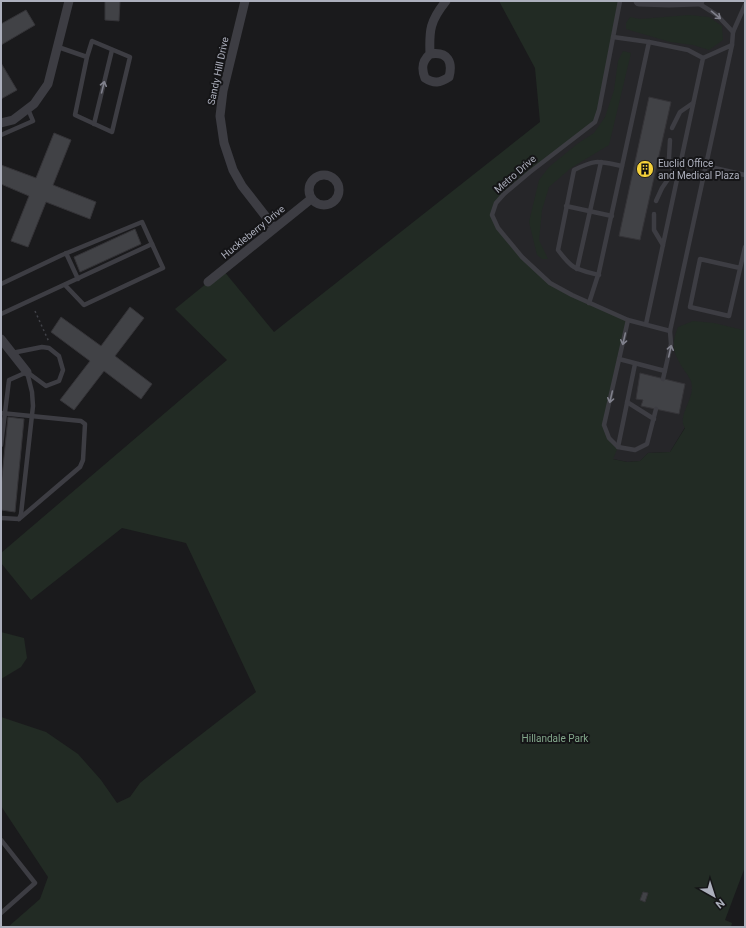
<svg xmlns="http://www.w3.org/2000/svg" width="746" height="928" font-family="Roboto,sans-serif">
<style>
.built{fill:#262629}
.green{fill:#222b24}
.building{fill:#414246;stroke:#353438}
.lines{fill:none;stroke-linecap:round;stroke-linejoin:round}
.path{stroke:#414248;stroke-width:1.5;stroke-dasharray:2 3;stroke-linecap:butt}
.service{stroke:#3d3d43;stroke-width:4.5}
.minor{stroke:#3d3d43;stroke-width:9}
.tertiary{stroke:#3d3d43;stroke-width:11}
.oneway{stroke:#80818c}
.labels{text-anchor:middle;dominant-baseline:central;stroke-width:4;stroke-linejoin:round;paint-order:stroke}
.street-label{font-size:10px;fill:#acafbc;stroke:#151517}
.poi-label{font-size:10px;fill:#acafbc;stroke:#151517;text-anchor:start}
.park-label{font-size:10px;fill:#83a78b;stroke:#151517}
</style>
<rect width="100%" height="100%" fill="#1a1a1c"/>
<path class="built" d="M620,1H745V324L744,330L670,452L648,453L640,461L627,462L613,459L550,283L522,257L498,228L492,215L496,203Z"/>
<g class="green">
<path d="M499,1H620L595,122L530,172L496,203L492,215L498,228L522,257L550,283L628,320L604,425L609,438L618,447L613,459L627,462L640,461L648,453L670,452L685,428C677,417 693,400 692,387C692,381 688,375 684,370C674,354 670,346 678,327L693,321L714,323L743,330L745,324V867L725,920L732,923L731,927H8L40,899L48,877L1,806V717L46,732L78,754L101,780L117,803L130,797L140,783L163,764L256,692L186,543L122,528L31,600L1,563V553L227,360L175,309L223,270L274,332L540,122L535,68Z"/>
<path d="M689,15L709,17L722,26L723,40L709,50L693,45L670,42L626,29V23L630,17L640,19Z"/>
<path d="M623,51L631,53L609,145L571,168L549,187L542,210L539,240L548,259H542L537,255L529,222L539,180L549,167L577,144L594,133L605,117L614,90L618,61Z"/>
<path d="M1,632L24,638L27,658L21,667L1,679Z"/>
</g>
<g class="building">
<path d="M105,1H120L119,21L105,20Z"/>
<path d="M26,10L35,25L1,45V24Z"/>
<path d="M1,63L17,90L1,99Z"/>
<path d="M649,97L671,102L640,240L619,236Z"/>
<path d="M54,133L71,140L53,185L96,202L90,219L46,202L28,247L11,241L29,196L1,184V165L36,178Z"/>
<path d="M135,229L141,244L80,272L74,257Z"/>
<path d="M130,307L144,318L115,356L152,384L141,399L104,371L74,410L60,400L90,361L51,332L61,317L101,346Z"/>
<path d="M640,373L685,384L679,414L641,406L643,400L636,399Z"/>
<path d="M8,417L24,419L15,512L1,510V487Z"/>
<path d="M643,892L648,893L645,902L640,900Z"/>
</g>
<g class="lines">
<path class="path" d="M35,311L49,342"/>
<g class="service">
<path d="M620,1L599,110L595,122L530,172L504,194L496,203L492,215L498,228L522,257L550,283L572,295L628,320L670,331"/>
<path d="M698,3L717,15L733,32"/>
<path d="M732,45L733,32L745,5"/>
<path d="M58,47L87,57L92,41L130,57L112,132L75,115L87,57"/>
<path d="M94,124L112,50"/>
<path d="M672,128L680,112L693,103"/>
<path d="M1,135L33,121L28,109"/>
<path d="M670,140L669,158L673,172L704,178"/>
<path d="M706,166L745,175"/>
<path d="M656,201L662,188L673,172"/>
<path d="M566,206L612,216"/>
<path d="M654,214V230L663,245"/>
<path d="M66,253L78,279"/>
<path d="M740,268L700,259L690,307L729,316L745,247"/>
<path d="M577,269L601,162"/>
<path d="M599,275C575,269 573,270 558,250L574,170C596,159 598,161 622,166"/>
<path d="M1,284L62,255L142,222L152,244L1,314"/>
<path d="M65,285L84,305L163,268L152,244"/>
<path d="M589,303L599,272L649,42L613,37"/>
<path d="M628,320L604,425L609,438L618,447L635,450L647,444L656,409"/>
<path d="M646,324L703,58L688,50L649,42"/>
<path d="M12,353L42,347L49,348L59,356L63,370L59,381L46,386L27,372"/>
<path d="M619,359L665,371"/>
<path d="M663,379L671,344L670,331L732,45L703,58"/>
<path d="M627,402L654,419"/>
<path d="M1,413L81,421L85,424L83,460L80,467L19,519"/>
<path d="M1,445L9,380L27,372"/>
<path d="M618,447L635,364"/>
<path d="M1,518L19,519L21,514L33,406L32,392L27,372"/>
<path d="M1,840L35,883L1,913"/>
</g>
<g class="minor">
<path d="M245,1L223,91L220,116L224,143L233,170L242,186L274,227"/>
<path d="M430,54C448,51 453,62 449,77C440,83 434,84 425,78C421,68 422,61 430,54C429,30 430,21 446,1"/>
<path d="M1,123L13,120L34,104L48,84L69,1"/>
<circle cx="324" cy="190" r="15"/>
<path d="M208,282L311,199"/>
<path d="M1,339L27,372"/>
</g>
<path class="tertiary" d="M639,1L669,2L699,1"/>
</g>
<defs><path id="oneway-shaft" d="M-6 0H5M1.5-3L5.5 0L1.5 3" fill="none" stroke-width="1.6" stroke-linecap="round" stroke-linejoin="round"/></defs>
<g class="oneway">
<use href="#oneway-shaft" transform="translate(716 15) rotate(39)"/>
<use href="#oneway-shaft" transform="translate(103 87) rotate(-76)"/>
<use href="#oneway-shaft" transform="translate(624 339) rotate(103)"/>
<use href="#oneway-shaft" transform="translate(670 351) rotate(-77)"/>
<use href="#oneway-shaft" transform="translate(611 397) rotate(103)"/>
</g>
<defs>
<symbol id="building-disc" viewBox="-11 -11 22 22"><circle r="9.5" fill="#f5d13a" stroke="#151517"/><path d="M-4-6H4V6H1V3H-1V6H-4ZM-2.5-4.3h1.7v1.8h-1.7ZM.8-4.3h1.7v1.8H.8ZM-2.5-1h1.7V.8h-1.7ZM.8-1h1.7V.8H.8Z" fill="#111"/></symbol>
</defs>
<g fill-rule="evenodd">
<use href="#building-disc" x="635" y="159" width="20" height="20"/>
</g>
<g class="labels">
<g class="street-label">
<text transform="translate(218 71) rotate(-78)">Sandy Hill Drive</text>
<text transform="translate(515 174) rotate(-41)">Metro Drive</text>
<text transform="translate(253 232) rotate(-39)">Huckleberry Drive</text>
</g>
<g class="poi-label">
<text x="658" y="163">Euclid Office<tspan x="658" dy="12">and Medical Plaza</tspan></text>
</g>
<g class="park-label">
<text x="555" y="738">Hillandale Park</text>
</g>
</g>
<rect width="746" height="928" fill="none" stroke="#acafbc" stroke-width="4"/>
<g transform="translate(714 896) rotate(141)" stroke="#151517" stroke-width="3" paint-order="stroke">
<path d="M0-3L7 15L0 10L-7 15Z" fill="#acafbc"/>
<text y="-6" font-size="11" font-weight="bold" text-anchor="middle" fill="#acafbc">N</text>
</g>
</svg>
